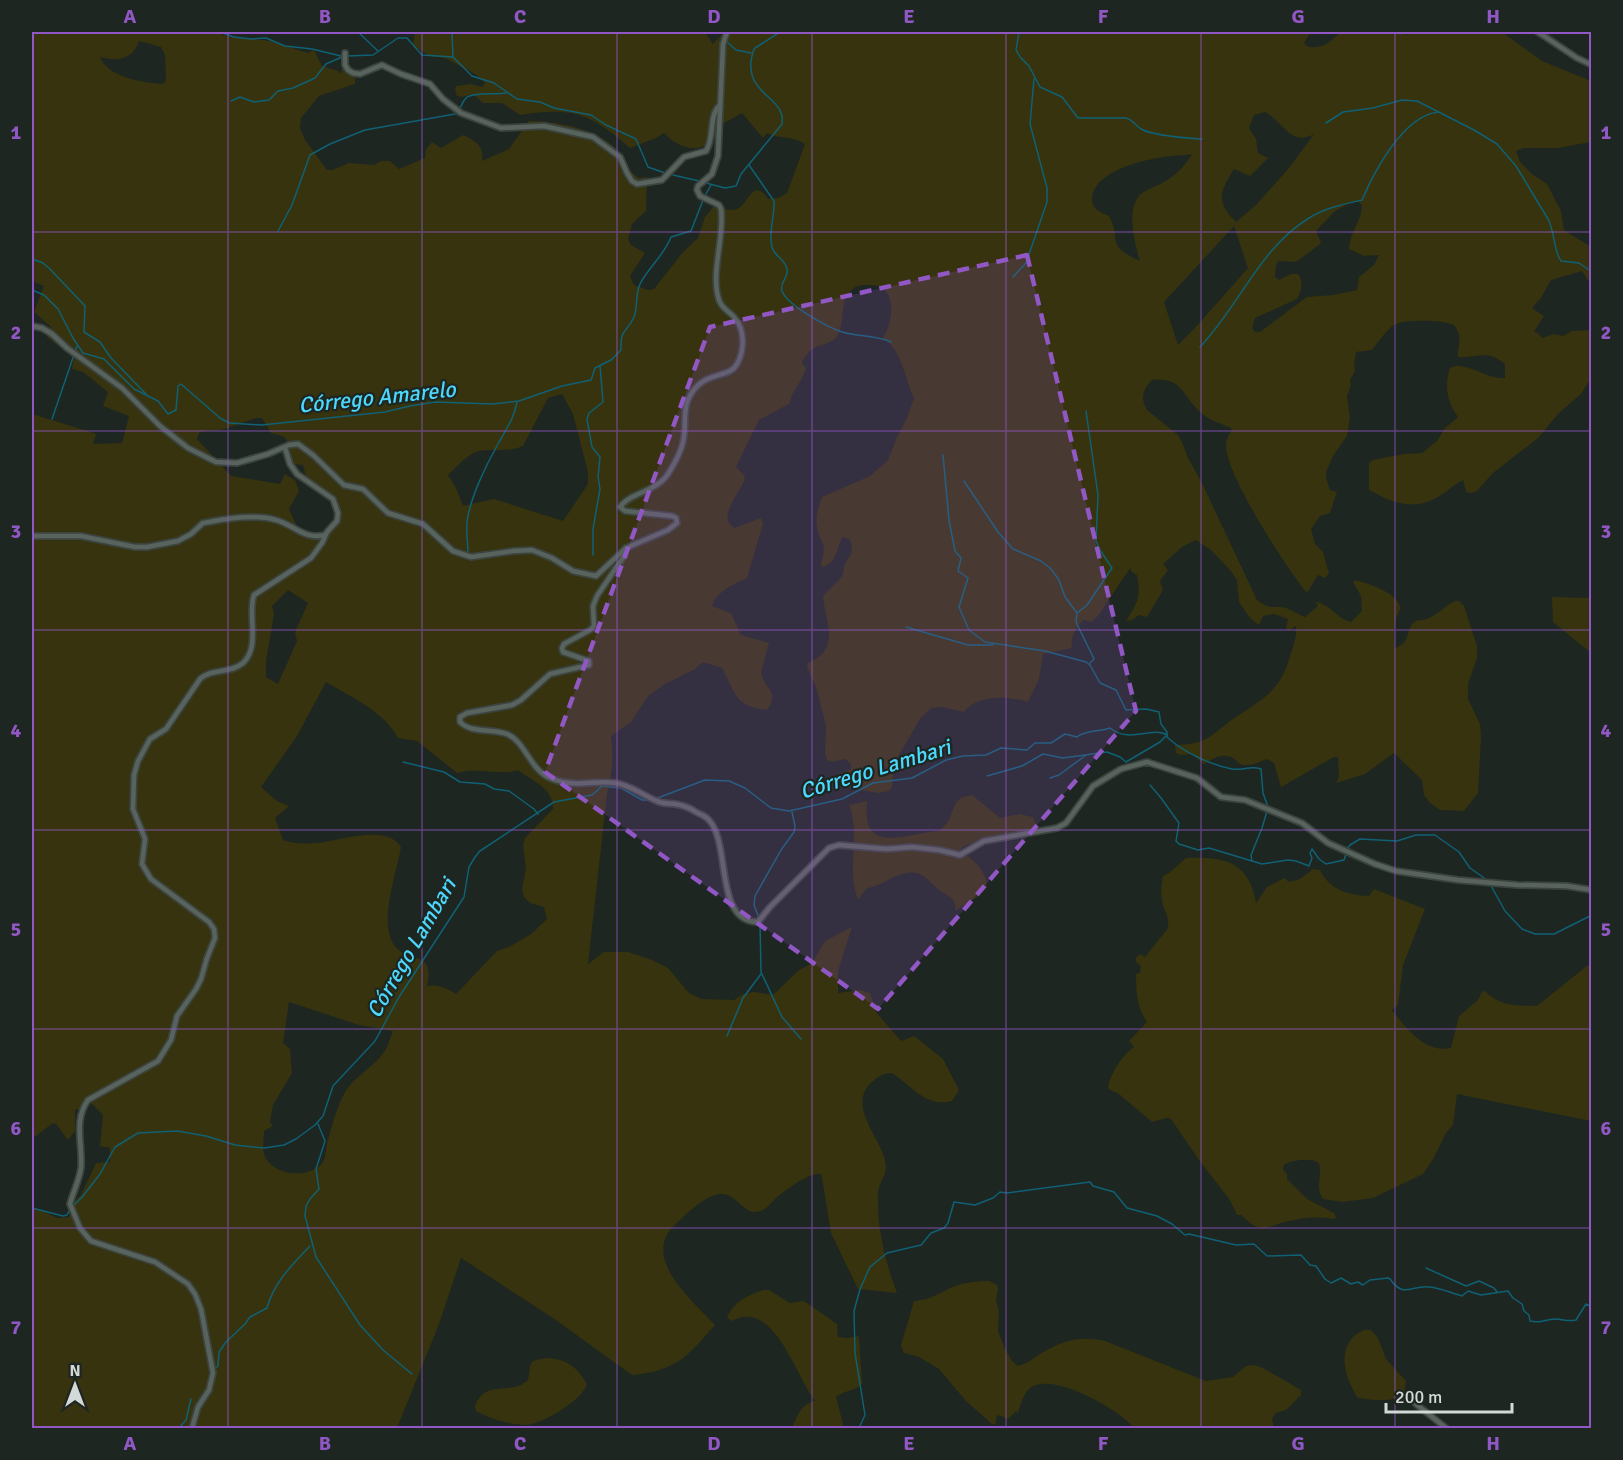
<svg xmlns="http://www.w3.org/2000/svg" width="1623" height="1460" font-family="Signika,sans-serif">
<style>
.green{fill:#36330e;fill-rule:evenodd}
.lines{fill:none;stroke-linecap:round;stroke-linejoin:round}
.stream{stroke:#106175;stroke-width:1.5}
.minor-casing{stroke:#3c443f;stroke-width:8}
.minor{stroke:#59635d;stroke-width:4.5}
.marked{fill:#9157c5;fill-opacity:0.2;stroke:#9157c5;stroke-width:4.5;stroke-dasharray:12 8;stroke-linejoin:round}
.grid{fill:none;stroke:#9157c5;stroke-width:1.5;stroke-opacity:0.55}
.labels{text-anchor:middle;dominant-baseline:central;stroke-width:4.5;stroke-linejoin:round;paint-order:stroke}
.water-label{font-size:22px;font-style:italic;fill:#4cd8fd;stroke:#1d2621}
.neatline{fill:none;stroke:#9157c5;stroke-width:2}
.grid-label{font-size:20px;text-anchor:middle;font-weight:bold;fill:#9157c5}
</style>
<rect width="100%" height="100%" fill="#1d2621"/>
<g class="green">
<path d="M32,32H222V35L270,41L308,53L314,50L322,66L338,71L341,74L344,57L355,72V84L319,96L301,118L300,128L305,140L327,170H332L349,163L374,165L381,161H390L399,169L425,158L426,149L432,142L441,148L463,135C476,141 484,146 482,161L509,149L529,121C555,121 592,128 613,146C624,157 626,170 639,178L647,177L646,211L632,224L628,239L631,245L645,253L630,276L634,285L648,290L654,289L683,252L698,238L705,217L714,206C721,207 730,212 737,209C748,205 753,176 768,199L778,198L787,193L805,144C794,136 778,139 767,133L763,138L742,113L713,129V139C700,156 676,147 664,133L656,138L630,148C590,113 573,107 520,115L502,103H483L473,94L462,97L457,96L455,91L456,86L471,84L482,87L485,83L477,75L445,58L430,56L413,46L415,32H705L713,44L724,32H1311L1304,43L1308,47C1326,48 1328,43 1341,32H1403L1407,35L1412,32H1502L1542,61L1591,81V142L1557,148H1524L1516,151L1520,162L1532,174L1547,184L1561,211L1564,230L1591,247V285L1582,271L1551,280L1541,298L1532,308L1544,316L1534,332L1538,333L1542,338L1554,334L1563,336L1572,331L1588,330L1591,332V378L1581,394L1558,414L1538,438L1493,473L1477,491L1471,493L1466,492L1463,480C1453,485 1446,493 1436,498C1412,511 1391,502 1369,490V464L1372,460L1404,454L1422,453L1437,441L1445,428L1458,417C1447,402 1444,385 1450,368C1466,360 1486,380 1505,378V364C1487,349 1479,358 1458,357C1457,344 1464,339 1454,325C1443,320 1405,319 1394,325C1386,330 1378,343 1372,350L1356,352L1354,364L1355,371L1350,380L1351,385L1347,396L1350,418L1347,436L1333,456L1326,472V478L1330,490L1337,492L1330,513L1320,516L1311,529L1315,544L1323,552L1329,573L1325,578L1318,575L1307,593C1287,569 1223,471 1226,443C1227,438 1229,434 1232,430L1231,428C1219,423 1206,419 1197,409C1181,392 1180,377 1152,380C1143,389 1140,398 1147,410L1178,435L1182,442L1188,458L1202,483L1257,600C1273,612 1272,604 1286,608C1293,610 1298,615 1305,617L1317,607L1318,605L1315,602C1330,603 1337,619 1351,622L1362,611L1361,596L1353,582L1355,580C1367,583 1396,592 1400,606C1401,610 1397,615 1396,619C1394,628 1394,639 1395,648C1411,643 1405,632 1413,623C1417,619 1422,621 1427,619C1437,615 1445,606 1455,601H1459L1464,606L1477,646V658L1468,684V699L1480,724L1481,737L1478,793L1464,811L1440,810L1430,803L1424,795L1422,780L1394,753L1365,774L1336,783L1339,777L1338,757H1334L1281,787L1274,763L1267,759C1259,762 1252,766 1243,765C1238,764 1236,759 1231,757C1221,753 1212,759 1204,764L1192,754L1181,755L1176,753L1175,745C1208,745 1211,734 1236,717C1266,697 1281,690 1291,653C1294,644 1297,636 1296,626L1288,631L1286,627L1288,619L1274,614L1263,616L1259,625L1250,618L1239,602L1237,580L1230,570L1211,550L1196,540L1182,547L1163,564L1168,570L1160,581L1163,590L1147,617L1139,615L1132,620L1126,621C1138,602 1141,597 1137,575L1132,572L1130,568L1098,616L1091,622L1083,620C1076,628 1070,637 1072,648L1043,654L1039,679L1028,702C1009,696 978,694 964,712L942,707L931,708L920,719L899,755L893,776L892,787L889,791L878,793L850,788L836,778L837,775L851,769V764L845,759L831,762L827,760L825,754L826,726L816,687L807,667L808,663C842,648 825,624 823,596L842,577L845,564L851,554L852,545L849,539L843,537C836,548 837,564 822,567L821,564C828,538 820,547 817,526C815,516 819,506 822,497L870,476L888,460L897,437L906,420L914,398C906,382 901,348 883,338C894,320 898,283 868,285C863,285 858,285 854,288C838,300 846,320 838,335C834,343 822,344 814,348C809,351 805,357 802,362L806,369C802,381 793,389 789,404L759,420L736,467L745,476L744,481C739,494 716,519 735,528L761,518L763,524L747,578C734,584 717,591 712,606L731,613L741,635L769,643L761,673C765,690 780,691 767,710C734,706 736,694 722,668L703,662L695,669L665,684L648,696L631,722L611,736C614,756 612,775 607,794L588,964L604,952H628L652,960L668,968L689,993L701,999L734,1000L743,994L754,992L773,995L798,971L812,963L825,941L852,927L838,971V993L860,990L870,993L876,1012L901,1041L914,1036L943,1059L959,1090L952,1101C926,1108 912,1086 892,1073C883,1073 879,1076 872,1082C844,1107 886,1142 886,1167C886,1176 878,1184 878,1194C877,1228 885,1261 897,1293L858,1289L831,1233L822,1178L821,1174C807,1173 788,1189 777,1197C772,1202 767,1209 760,1211C744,1217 737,1192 720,1194C707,1195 692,1209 682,1218C676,1224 668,1230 665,1239C654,1270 697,1305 715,1325C687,1357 676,1371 632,1375L553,1318L461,1258L439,1324L397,1428H32V1206L57,1218L70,1217L68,1207L81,1195L96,1163L110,1162V1148L100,1146L103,1115L87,1099H84L81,1108L75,1110V1131L68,1140L56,1124L53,1123L32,1139V414L94,433L96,435L93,444L122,443L129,416L103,406L108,392L83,372L72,369L74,357L47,337L51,327L34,312L44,286L34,282L32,290ZM139,41L161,47L165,55L166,80L163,84C144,83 107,77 100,57C117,62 134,59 139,41ZM1265,112C1284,122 1291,147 1314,134L1289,168L1256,205L1236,222C1215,201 1220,192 1234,169L1250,176L1268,158L1258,153L1256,139L1249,128L1254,115ZM1192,154C1185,166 1175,176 1162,183C1155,187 1147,189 1141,194C1125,208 1135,244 1140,261C1103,244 1123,241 1109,216C1102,213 1093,210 1092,201C1091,172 1142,160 1164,157C1173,155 1183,156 1192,154ZM1351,202H1359L1362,205C1362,221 1349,233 1349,249L1364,256L1379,255L1374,265L1359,277L1357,290L1333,295L1307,297L1260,332H1255L1252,328L1255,318L1297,299C1301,292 1304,281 1298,274H1291L1279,280L1275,277L1276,265L1279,261L1296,262L1319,245L1321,242L1316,231L1334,212ZM1234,226L1248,268L1194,329L1178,345L1164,302ZM562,394L573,414L588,472V484L563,521L494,499L463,506L456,488L448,475C457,467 467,454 479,451C494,448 508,453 523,446L548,398ZM256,418H262L271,433L283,436L287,440V453L292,464L303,465L308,484L330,498L337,511L335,522L326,532L320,535L300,533L289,509L299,491L295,480L285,474L280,484L231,476L197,439L199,433L205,431L221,430ZM288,590L308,603L295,632L297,641L278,684L266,677V661L274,614L272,606ZM326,682C353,698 383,711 398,738L417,741L457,773C478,767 501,776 518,770C533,782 553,787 553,809L525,838L523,845L526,868L522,889L524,897L530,903L544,907L547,919L531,934L509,947L497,951L456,994C446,988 439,984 427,986C437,945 401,967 391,939C381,914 397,872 401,847C387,823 339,841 316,843C305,844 294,844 283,840L275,818L289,806L277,801L261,787L297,736ZM289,1002L359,1025L393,1031C390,1038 388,1047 384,1052C372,1069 352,1077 343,1096C336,1109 332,1126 328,1140C326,1146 326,1157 323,1162C310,1180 271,1176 264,1154C262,1147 264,1138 264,1131L273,1126L270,1122L273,1105L292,1073L290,1049L283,1043Z"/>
<path d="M1552,597L1591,598V653L1553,622Z"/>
<path d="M972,795L1000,818L1019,814L1033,817L1036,824L1035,827C1012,839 986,836 962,847L961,851C973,859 987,871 987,887L980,895L955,911C957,897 948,897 940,891C932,885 927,876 917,873C898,869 884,886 867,888L858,900C846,869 861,835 849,805L867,801C861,857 905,833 939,831L948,822L956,802L962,797Z"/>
<path d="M1186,858C1224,857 1249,861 1256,903L1267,887L1284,878L1289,882L1300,879L1313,869L1320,870C1330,890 1348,895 1369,896L1374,889L1425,909L1403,965L1398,1005L1392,1010C1407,1029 1424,1053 1451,1048L1459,1016L1478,1000L1483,990C1503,1007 1512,1005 1537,1006L1588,965H1591V1121L1457,1094L1453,1125L1446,1133L1432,1161L1423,1174L1373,1198L1342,1202L1323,1199C1311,1183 1332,1159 1308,1160C1299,1160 1293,1160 1284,1165L1283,1170L1287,1174V1179L1307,1199L1334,1213L1336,1218L1333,1219C1318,1216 1300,1218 1285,1222C1264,1228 1260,1234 1241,1215H1237L1230,1200L1199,1160L1171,1119L1167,1118L1152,1122L1119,1094L1108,1089C1109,1075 1122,1055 1134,1047L1129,1041L1147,1022C1137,1008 1136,992 1136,974L1140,973L1141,966L1136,962V958L1140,954L1145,957L1168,928C1169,919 1167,915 1164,908C1160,898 1161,886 1163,876L1169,873Z"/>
<path d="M989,1281L996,1284L998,1288L996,1301L999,1311L998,1331L1005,1349L1012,1361L1018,1366C1026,1364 1033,1359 1040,1354C1061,1341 1080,1335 1105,1341L1206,1381L1233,1377L1246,1366L1254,1365L1263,1368L1301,1390V1395L1286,1410L1276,1413L1272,1418L1274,1428H1134C1120,1410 1052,1371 1030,1388C1023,1394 1021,1404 1018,1413L1016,1411L1008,1419L997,1415L995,1425L992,1424L966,1401L939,1369L919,1357L904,1353L901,1345L914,1301C927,1300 935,1296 946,1290C959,1283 975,1281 989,1281Z"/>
<path d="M763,1290H769L790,1303L804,1301L837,1324L838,1337L848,1338L859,1336L862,1384C855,1391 843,1391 836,1397L844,1428H792C798,1415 801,1404 815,1401C796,1377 774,1298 732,1321L727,1318C733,1302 748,1295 763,1290Z"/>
<path d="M1364,1330H1371L1378,1338L1386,1359L1406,1381L1404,1394C1391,1403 1374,1400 1358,1398C1344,1377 1334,1343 1364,1330Z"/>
<path d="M549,1358C568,1360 577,1367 587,1384C584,1399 541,1425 526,1425C511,1425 490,1419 476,1411L475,1406C486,1378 509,1397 528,1380C532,1364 525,1360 549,1358Z"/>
</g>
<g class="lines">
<g class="stream">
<path d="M220,32L234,37L251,39L266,38L285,46L312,49L341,56"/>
<path d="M358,32L378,51"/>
<path d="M452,32L453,57"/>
<path d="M1019,32L1016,50L1020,57L1029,66L1040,87L1062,97L1078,118H1126C1133,120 1135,125 1141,129C1153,136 1187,138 1202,139"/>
<path d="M726,41L736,50L751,53"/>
<path d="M347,56L373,55L398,38H407L422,55L453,57L472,76L494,83L517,99L540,102L554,108L591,115L606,125L636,139L648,167L665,173"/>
<path d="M231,101L240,97L254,102L269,100L278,91L293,88L315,78L326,64L342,57"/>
<path d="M1326,123L1343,112L1373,108L1402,100L1417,101L1474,130L1497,144L1516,166L1548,219C1555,232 1553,249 1561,261L1579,263L1592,272"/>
<path d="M749,165L774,201C775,217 768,231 772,247C774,256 785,259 787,269C789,277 779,283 782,291C787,305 827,327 842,332C859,337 875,335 891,342"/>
<path d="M673,175L699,181"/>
<path d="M706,183L725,188L736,186L741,174L782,124C786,97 748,96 751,62C752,56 752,52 755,48L780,32"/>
<path d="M706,194L711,185"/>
<path d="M278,231L292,205L310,155L330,144L365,130L455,114C461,110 461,103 466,98C472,92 497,95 506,93"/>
<path d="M32,259L43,263L50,269L85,306L84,332L100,342L111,358L146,394"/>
<path d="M1013,277L1026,263L1047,202V188L1030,124L1034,79"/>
<path d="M32,290L44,295L58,309L73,338L83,353L104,359L134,389L158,401L168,414L176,410L178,386L181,384L220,418L229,423L262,425L385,412L410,406L435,402L493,404L519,401L562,386L591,380L595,368L611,360L621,350C620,328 627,333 634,317C638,307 635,295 640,284C648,268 665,254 671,237L691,231L703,200"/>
<path d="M1200,347C1240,305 1259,249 1309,218C1325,208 1344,204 1362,200C1374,172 1403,116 1438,112"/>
<path d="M52,419L77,346"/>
<path d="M943,455L949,520L955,551L961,558L958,571L968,578L959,607L969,630L985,642L1045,651L1086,662L1090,665L1100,683L1116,690L1126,710L1146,709L1159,712L1161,724L1167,732V737C1183,752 1211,765 1232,769C1243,771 1250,765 1261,769L1263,793L1268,807"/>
<path d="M964,481L998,532L1013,549L1041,561L1051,569L1059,580L1065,597L1077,613L1076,622L1094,659L1090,663"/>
<path d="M468,554C468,544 466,532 467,522C470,498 486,465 498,444C506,429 514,419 517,402"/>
<path d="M593,555V529L600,489L598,477L600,457L592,447L587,419L589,413L603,402L600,366"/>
<path d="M1077,613L1087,605L1112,568L1100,550L1096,541L1098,495L1086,411"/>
<path d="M906,627L968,645H993"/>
<path d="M403,762L444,772L460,782L485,784L494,789L509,791L534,809L538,814"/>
<path d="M987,776L1022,766L1043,754L1063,758L1107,752L1120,757L1126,762L1160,742L1166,736"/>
<path d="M1050,778L1059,775L1086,755"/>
<path d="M1150,785L1161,798L1179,823L1176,841L1179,844L1198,850L1209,848L1262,864L1288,860L1296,861L1309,866L1312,858L1310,853L1312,849L1319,859L1326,864L1344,860L1346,854"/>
<path d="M655,799L705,780L729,781L745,788L771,808L789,811L842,799L873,783L912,778L946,760L963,756L986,755L1001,748L1027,750L1035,743H1051L1065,734L1077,737C1086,730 1099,732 1110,728C1129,744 1153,726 1167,735"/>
<path d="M1347,849L1350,845L1360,839L1397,841L1416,835H1435L1459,852L1470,868L1487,880"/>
<path d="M1252,861L1251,855L1262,828L1267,811"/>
<path d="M1490,884L1505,911L1522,929L1535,934H1554L1592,915"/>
<path d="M759,918L754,905L755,896L781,850L794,832L795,826L792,812"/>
<path d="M760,923L761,972L782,1017L801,1039"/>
<path d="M727,1036L743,998L761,974"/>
<path d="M318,1124L325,1141L316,1169L319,1189L310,1199L306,1206L305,1216L316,1257L360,1325L383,1350L412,1374"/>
<path d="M73,1206L83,1196L100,1174L115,1147L138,1133L177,1131L206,1136L235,1145L264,1148L284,1145L296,1139L315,1125L323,1116L333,1086L375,1041L399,997L464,897L469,867L475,857L480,851L554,802L592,795L602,786L621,788L642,800H651"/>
<path d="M32,1208L63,1216L67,1215L70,1209"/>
<path d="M1426,1268L1466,1286L1479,1281L1494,1288L1497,1292"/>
<path d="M214,1369L218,1366L219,1352L226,1342L245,1324L250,1317L267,1308C274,1282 292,1265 310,1246"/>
<path d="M179,1428L186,1420L191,1399"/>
<path d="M859,1428L865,1415L855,1353L854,1311L860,1289L870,1267L887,1253L921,1245L931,1233L944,1228L948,1223L954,1202L975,1205L993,1198L1000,1192L1007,1193L1090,1182L1093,1186L1114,1192L1127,1208L1157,1216L1172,1224L1185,1235L1189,1234L1236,1245L1254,1244L1267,1256L1301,1255L1310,1265L1316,1266L1325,1279L1331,1283L1341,1278L1351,1284L1358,1282L1363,1285L1370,1280L1388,1278L1390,1279C1404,1299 1411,1285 1429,1287C1441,1288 1451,1293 1462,1296L1468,1291L1481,1295L1508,1291L1513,1298L1522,1304L1524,1311L1529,1315L1530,1321C1542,1324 1545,1319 1555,1319C1563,1319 1568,1322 1576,1320L1586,1304L1592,1307"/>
</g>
<defs>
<g id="minor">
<path d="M1538,32L1577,58L1592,65"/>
<path d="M345,53V65L348,70L353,73L360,74L382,65L386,67L401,74L430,84L443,99L461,113L501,128L544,126L593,137L620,157L627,173L632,181L637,184L662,180L684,157L706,151C715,137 708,116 720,105"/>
<path d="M32,326L42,328L52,334L67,348L122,388L160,426L188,448L216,462L237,463L268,454L289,445L298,444L313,455L344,485L363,489L388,513L423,524L453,551L471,557L513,551L532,550L552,558L573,571L596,576L626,548L668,530L677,523L676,518L672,516L625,511L620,507C629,493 656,492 668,474C675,463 683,448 684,436C686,423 683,412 688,400C701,369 729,380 737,364C745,350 745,329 734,317C729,311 721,308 719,300C710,273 725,237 721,209L719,205L700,196L697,190L698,186L712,174L718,156L723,44L727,32"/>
<path d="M32,536H81L135,547H147L178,541L191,534L203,523L209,522C229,518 255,514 276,520C294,525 304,540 325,535"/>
<path d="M626,548L624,556L597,596L593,606L594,626L590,630L564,644L562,648L563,652L589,661V665L550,674L521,700L512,705L467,713L460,717V722C472,734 492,728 507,734C526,742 530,771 552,779C575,788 594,780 615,783C631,785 642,795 657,801C662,804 669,803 675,804C682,805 690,808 696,812C700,814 705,816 708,819C732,842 713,922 758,922L770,907L829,848L839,845L887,849L912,847L939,850L960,855L984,841L1057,828L1066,823L1093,786L1121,769L1147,762L1197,778L1221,797L1245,800L1302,823L1328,843L1375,864L1396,871L1458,880L1518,885L1567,886L1592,890"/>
<path d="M1416,1404L1446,1428"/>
<path d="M192,1428L198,1407L209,1390L213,1373L201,1309L195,1294L188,1284L155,1262L91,1241L80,1228L70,1204C73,1192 79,1181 81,1168C83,1144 73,1121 88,1100L158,1061L171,1040L177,1016L196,989L201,979L207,958L215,938L214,929L209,922L151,879L142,864L145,839L133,809L134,775L138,761L150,739L166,729L200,679C212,668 230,674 243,663C261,646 247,615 254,595L311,558L322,543L327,532L337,521L338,513L333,499L297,474L290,464L285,448"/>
</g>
</defs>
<use href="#minor" class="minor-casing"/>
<use href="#minor" class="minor"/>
</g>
<path class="marked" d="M1027,255L1136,711L878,1009L545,772L710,327Z"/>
<path class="grid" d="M228,32V1428M422,32V1428M617,32V1428M812,32V1428M1006,32V1428M1201,32V1428M1395,32V1428M32,232H1592M32,431H1592M32,630H1592M32,830H1592M32,1029H1592M32,1228H1592"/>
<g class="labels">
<g class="water-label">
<text transform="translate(377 397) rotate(-6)">Córrego Amarelo</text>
<text transform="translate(875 769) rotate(-17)">Córrego Lambari</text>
<text transform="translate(411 948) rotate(-60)">Córrego Lambari</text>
</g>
</g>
<rect width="1623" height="1460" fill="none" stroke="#1d2621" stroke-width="66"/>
<g transform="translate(75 1385)" stroke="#1d2621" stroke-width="4.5" paint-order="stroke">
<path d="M0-4.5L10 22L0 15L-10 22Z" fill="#d3d9d6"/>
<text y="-9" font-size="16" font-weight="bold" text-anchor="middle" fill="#d3d9d6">N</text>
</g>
<path d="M1386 1403v9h126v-9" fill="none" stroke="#d3d9d6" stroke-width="3"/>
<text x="1395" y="1403" font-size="18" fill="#d3d9d6" stroke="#1d2621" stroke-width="4.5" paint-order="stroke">200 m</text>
<rect x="33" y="33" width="1557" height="1394" class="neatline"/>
<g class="grid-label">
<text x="130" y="23">A</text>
<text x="325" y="23">B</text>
<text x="520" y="23">C</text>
<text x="714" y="23">D</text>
<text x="909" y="23">E</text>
<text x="1103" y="23">F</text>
<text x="1298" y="23">G</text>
<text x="1493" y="23">H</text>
<text x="16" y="139">1</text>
<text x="1606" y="139">1</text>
<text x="16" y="339">2</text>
<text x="1606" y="339">2</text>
<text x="16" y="538">3</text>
<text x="1606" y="538">3</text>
<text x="16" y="737">4</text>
<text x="1606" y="737">4</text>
<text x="16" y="936">5</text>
<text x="1606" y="936">5</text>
<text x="16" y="1135">6</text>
<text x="1606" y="1135">6</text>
<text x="16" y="1334">7</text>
<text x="1606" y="1334">7</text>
<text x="130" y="1450">A</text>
<text x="325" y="1450">B</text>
<text x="520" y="1450">C</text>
<text x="714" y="1450">D</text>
<text x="909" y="1450">E</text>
<text x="1103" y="1450">F</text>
<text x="1298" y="1450">G</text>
<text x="1493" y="1450">H</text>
</g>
</svg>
